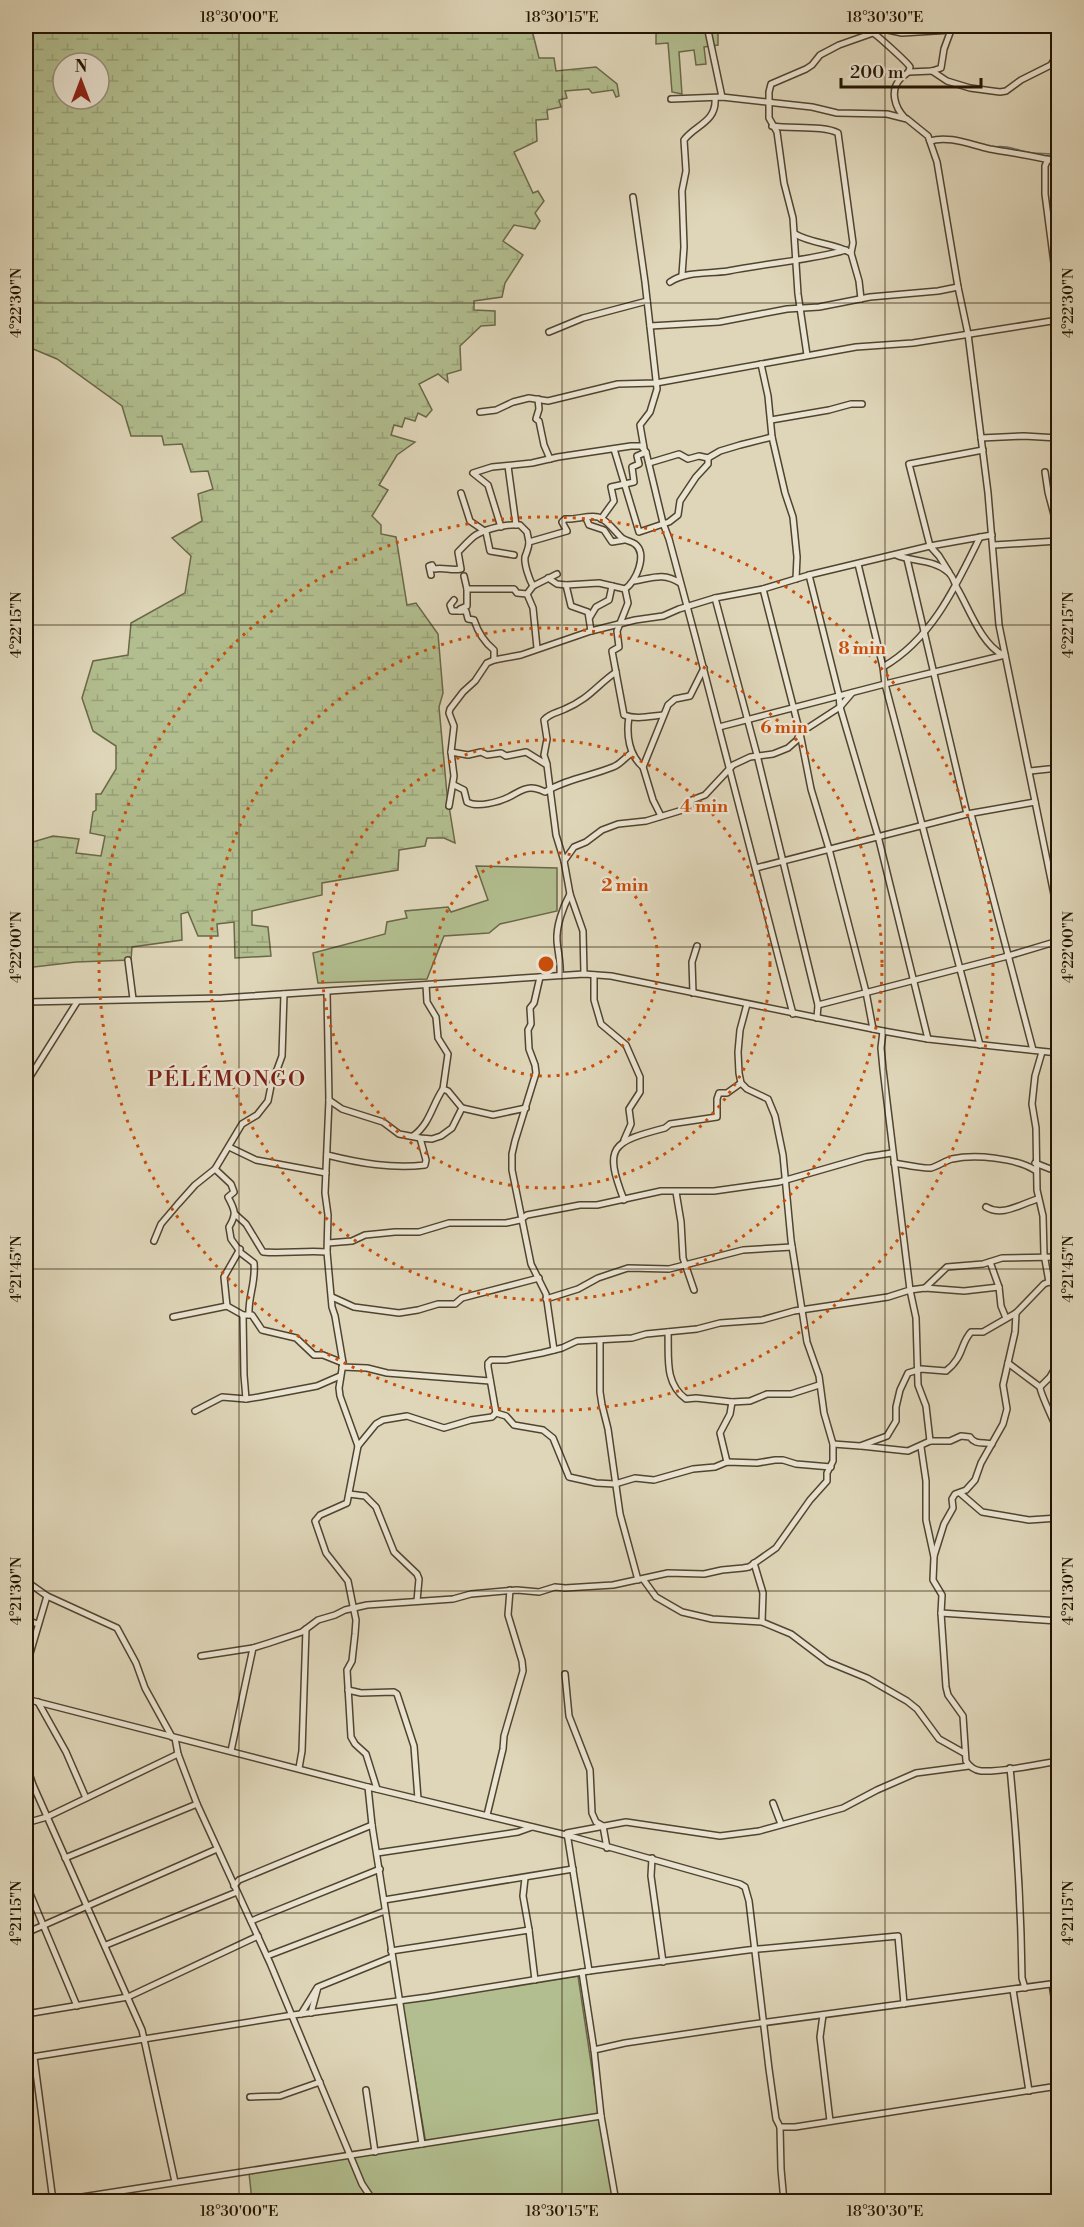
<svg xmlns="http://www.w3.org/2000/svg" width="1084" height="2227" font-family="'Libre Bodoni',serif">
<style>
.green{fill:#b2be8f;stroke:#6a6848;stroke-width:1.5}
.wetland{fill:url(#wetland-marsh);stroke:#6a6848;stroke-width:1.5;fill-rule:evenodd}
.lines{fill:none;stroke-linecap:round;stroke-linejoin:round}
.stream{stroke:#68756f;stroke-width:1.5}
.minor-casing{stroke:#51442f;stroke-width:8}
.minor{stroke:#eae4d2;stroke-width:5}
.ticks{fill:none;stroke:#221301;stroke-width:1.5;stroke-opacity:0.45}
.ring{fill:none;stroke:#ca4e0a;stroke-width:3;stroke-dasharray:3 6}
.labels{text-anchor:middle;dominant-baseline:central;stroke-width:4.5;stroke-linejoin:round;paint-order:stroke}
.quarter-label{font-size:22px;letter-spacing:1.5px;fill:#7a1f14;stroke:#eae4d2}
.centre{fill:#ca4e0a;stroke:#eae4d2;stroke-width:3}
.ring-label{font-size:18px;text-anchor:middle;font-weight:bold;fill:#ca4e0a;stroke:#eae4d2;stroke-width:4.5;stroke-linejoin:round;paint-order:stroke}
.neatline{fill:none;stroke:#221301;stroke-width:2}
.ticks-label{font-size:15px;text-anchor:middle;fill:#221301}
</style>
<defs>
<pattern id="wetland-marsh" width="20" height="14" patternUnits="userSpaceOnUse" patternTransform="scale(1.5)"><rect width="20" height="14" fill="#b2be8f"/><path d="M1 5h8M5 5V1M11 12h8M15 12V8" fill="none" stroke="#99a27a"/></pattern>
</defs>
<rect width="100%" height="100%" fill="#dfd6b9"/>
<filter id="stains"><feTurbulence type="fractalNoise" baseFrequency=".00333" numOctaves="4"/><feColorMatrix values="0 0 0 0 .2 0 0 0 0 .09 0 0 0 0 .02 0 0 0 .5 -.17"/></filter>
<radialGradient id="worn" r=".72"><stop offset=".6" stop-color="#630" stop-opacity="0"/><stop offset="1" stop-color="#630" stop-opacity=".3"/></radialGradient>
<g class="green">
<path d="M656,26H677L679,32H693V26H737V28L718,32V45L704,47L706,64L696,65L694,50L679,52L682,94L672,92L668,43L656,44Z"/>
<path d="M476,866L557,868V911L500,924L489,933L444,936L427,979L318,983L313,953L385,934L387,922L407,918L405,911L448,907L451,912L488,900Z"/>
<path d="M578,1976L599,2116L617,2201H252L249,2173L426,2144L402,2002Z"/>
</g>
<path class="wetland" d="M26,26H531L539,58H554L556,71L596,67L617,84L619,96L616,97L613,90L592,93L589,89L565,91L567,98L559,100L561,107L547,110L548,119L536,120L537,141L514,152L533,193L538,191L544,201L535,213L540,221L535,229L514,225L503,241L523,255L505,283L502,297L474,301V310L495,311V325L481,326L460,346L461,370L447,374L448,382L438,374L419,384L432,410L426,417L418,413L415,421L405,418L402,427L394,425L391,435L415,442L397,455L379,485L388,490L372,516L381,525V534L396,537L407,605L416,603L438,634L443,693L439,707L447,794L455,843L444,838H427L425,846L399,850L398,870L322,883V895L252,911V925L268,927L271,956L235,958L234,922L217,924L218,936H198L188,912L181,914L182,940L132,947L131,960L76,962L26,968V844L53,836L79,839L76,853L101,856L105,836L90,833L93,812L96,810V794H101L116,769V746L93,731L82,698L93,661L128,655L131,623L185,593L191,556L172,538L202,521L198,494L213,489L208,471L191,472L182,444L164,445L162,436H131L122,406L57,359L26,346ZM63,63H99V99H63Z"/>
<g class="lines">
<path class="stream" d="M993,147C1011,145 1017,151 1033,153C1042,154 1050,153 1058,155"/>
<defs>
<g id="minor">
<path d="M707,26L722,97"/>
<path d="M874,27L902,33L951,30L963,26"/>
<path d="M932,71L947,81L970,88L1000,92L1006,91L1021,80L1051,65L1058,53"/>
<path d="M909,72L932,71L941,68L944,49L951,30"/>
<path d="M671,99L722,97L812,107L837,113L887,114L907,119L928,136L937,162L958,287L968,334L988,493L999,625L1058,914"/>
<path d="M772,126C792,129 824,125 838,133L853,243L851,253"/>
<path d="M930,141C949,135 971,145 990,149C1013,153 1036,156 1058,162"/>
<path d="M1048,159L1045,166V194L1058,294"/>
<path d="M633,197L645,282L657,389L650,412L640,425L644,448"/>
<path d="M795,234C812,244 834,243 851,253L859,281L861,299"/>
<path d="M682,275L684,247L682,191L686,171L684,140C695,125 717,122 715,98"/>
<path d="M670,282C686,271 709,274 728,271C767,263 807,261 846,250"/>
<path d="M650,326L719,322L787,309L819,307L870,297L938,291L958,287"/>
<path d="M549,332L583,318L647,301"/>
<path d="M807,355L798,294L793,218L784,183L777,132L769,118V92L771,84L806,69L812,65L820,55L839,45L873,33C877,35 907,62 910,67C909,74 906,73 901,78C889,90 895,108 905,118"/>
<path d="M761,364L768,396L772,437L785,493L793,517L797,557L796,579"/>
<path d="M538,399L539,409L536,419L539,421L544,445L550,459"/>
<path d="M480,412L496,410L513,402L529,398L548,401L618,384L656,383L856,347L913,343L1058,320"/>
<path d="M771,420L829,410L851,404H862"/>
<path d="M981,438L1024,436L1058,438"/>
<path d="M614,449L639,532L669,522L678,515L680,501L696,477L708,464V458"/>
<path d="M649,463L679,454L688,459L699,456L708,458L720,451L740,445L772,437"/>
<path d="M508,466L516,525"/>
<path d="M1045,472L1048,492L1058,530"/>
<path d="M461,493L470,521L486,532L490,551L514,555"/>
<path d="M586,518L589,525L604,530L612,542L624,540"/>
<path d="M601,519L614,501L611,487L634,482L632,467L639,464L637,456L646,452"/>
<path d="M501,527L488,485L473,473L492,467L532,463L558,457L631,446H641L646,452L663,523L669,539L695,636L793,1014"/>
<path d="M1057,542L1058,574"/>
<path d="M994,545L1058,541"/>
<path d="M896,555C913,562 933,559 948,572C953,576 954,582 957,588C969,608 981,644 1003,655"/>
<path d="M907,559L967,814"/>
<path d="M858,564L883,667L885,684L980,1045"/>
<path d="M949,572L939,556L930,546L909,464L983,450"/>
<path d="M431,575L429,566L432,565L434,569C444,567 451,571 461,569L458,552C463,547 471,538 476,535C488,528 507,524 520,525L527,532L529,542"/>
<path d="M809,575L839,695L840,707L878,836L928,1039"/>
<path d="M464,576L467,589"/>
<path d="M548,578L557,584L566,585L571,606L588,612L591,631"/>
<path d="M634,581C652,578 664,572 680,583"/>
<path d="M566,585L599,583L625,589L628,603L617,631L619,647L612,651L624,715C636,720 651,716 663,715"/>
<path d="M533,586C529,579 524,564 525,557C527,551 529,548 529,542L567,531L562,522L565,519C575,520 588,515 598,517C608,520 615,532 622,538C626,541 631,541 635,544C648,554 636,582 625,589"/>
<path d="M763,589L800,733L811,789L829,849L866,992L873,1029"/>
<path d="M715,598L757,755L818,1005L817,1018"/>
<path d="M454,600L450,605L452,611H466L468,619L474,620C478,632 484,642 494,650V660"/>
<path d="M460,611V609L467,606V589H514L517,593L527,594"/>
<path d="M590,617L596,607L609,600L612,586"/>
<path d="M537,648L533,608L527,594L533,586L557,574"/>
<path d="M883,667C932,639 956,586 980,537"/>
<path d="M629,717C626,735 629,755 643,767"/>
<path d="M719,727L885,684L1005,655"/>
<path d="M451,752L468,755L481,752L487,755L501,753L506,756L526,752L547,765L556,835L564,861"/>
<path d="M547,764L544,755L547,739L544,720C550,713 557,713 565,709C589,699 597,685 616,672"/>
<path d="M1030,771L1058,768"/>
<path d="M454,785L464,790L467,802C477,808 499,802 509,797C517,793 523,788 531,788C536,788 541,790 545,792C566,779 591,776 613,767C621,764 625,757 632,753"/>
<path d="M449,806L454,776L451,752L454,726L449,713L450,709L463,692L475,681L487,663L494,660L521,655L591,631L635,620L663,616L679,609L715,598L763,589L809,575L930,546L992,535"/>
<path d="M971,814L1033,1050"/>
<path d="M661,816L653,800L643,767L668,705L675,699L690,696L704,668"/>
<path d="M756,868L967,814L1035,802"/>
<path d="M128,960L133,999"/>
<path d="M584,974L583,931L570,894L564,861L574,847L586,842L602,830L618,824L646,821L689,808L692,800L705,795L733,765L750,757L773,754L788,748L797,740L800,733L840,707L852,693"/>
<path d="M560,975C561,963 558,953 557,941C556,926 563,907 570,894"/>
<path d="M594,975V1000L601,1024L626,1045L640,1077V1092L629,1109L631,1124L624,1140"/>
<path d="M540,977L534,1003L530,1008L531,1024L528,1030L529,1049L535,1065L536,1073L515,1141L512,1154V1170L531,1264L546,1294L554,1350"/>
<path d="M426,985L427,1002L436,1017L438,1038L448,1054L443,1089L448,1091L462,1108"/>
<path d="M327,992L329,1100L325,1193L328,1215L327,1252L332,1307L335,1316L343,1363L339,1388L340,1396L358,1446L347,1503L320,1515L315,1521L326,1553L348,1581L352,1601L356,1620L355,1634L352,1661L347,1670L351,1737L355,1744L366,1754L377,1789"/>
<path d="M693,993L692,962L697,946"/>
<path d="M26,1002L222,998L584,974L611,976L883,1031L928,1039L1058,1053"/>
<path d="M818,1005L1008,956L1058,941"/>
<path d="M1042,1052L1035,1076L1032,1104L1036,1128L1037,1190L1043,1216L1044,1254L1049,1282"/>
<path d="M26,1083L77,1002"/>
<path d="M329,1100L342,1109L383,1122L399,1134L420,1138L432,1139L441,1136L452,1128L462,1108L493,1115L526,1108"/>
<path d="M413,1136C430,1124 432,1105 443,1089"/>
<path d="M229,1147L256,1160L326,1173"/>
<path d="M327,1155C359,1163 392,1169 425,1165L426,1160L420,1138"/>
<path d="M894,1163C901,1164 924,1169 931,1168C938,1166 945,1161 952,1159C975,1154 1015,1158 1035,1170"/>
<path d="M1035,1163L1058,1172"/>
<path d="M215,1169L231,1184L234,1192L228,1197C235,1210 237,1214 229,1227L231,1239L241,1253L254,1263C256,1283 248,1296 249,1315"/>
<path d="M676,1192L681,1222L683,1258L694,1290"/>
<path d="M624,1200C603,1146 612,1142 665,1128L670,1124L717,1117V1099L719,1093H727L741,1083"/>
<path d="M986,1207C1003,1217 1020,1204 1038,1199"/>
<path d="M235,1214L246,1224L263,1252C284,1254 305,1250 327,1252"/>
<path d="M154,1241L161,1224L178,1204L195,1185L215,1169L242,1124L257,1115L268,1101L271,1086L282,1056L284,994"/>
<path d="M328,1243L352,1241L365,1235L395,1232H419L449,1223H506L520,1220L527,1215L580,1205H597L661,1191H714L779,1182L866,1157L892,1153"/>
<path d="M990,1262L999,1287L1001,1306L1006,1318"/>
<path d="M925,1288L947,1267L983,1264L1002,1258L1058,1257"/>
<path d="M332,1297L354,1307L399,1313L418,1310L438,1304H455L462,1298L539,1278"/>
<path d="M546,1299L578,1289L598,1278L628,1268L669,1269L743,1250L792,1247"/>
<path d="M227,1306L243,1315"/>
<path d="M173,1317L227,1306L224,1277L240,1249"/>
<path d="M668,1332C669,1357 664,1383 686,1399L696,1398L732,1402L750,1401L767,1394H791L819,1385"/>
<path d="M600,1341V1392L602,1405L608,1429L620,1514L638,1580"/>
<path d="M1008,1363L1040,1387C1040,1393 1055,1424 1058,1431"/>
<path d="M342,1367L367,1368L387,1373L490,1381"/>
<path d="M1040,1387L1050,1377L1058,1363"/>
<path d="M26,1399L27,1411L26,1431"/>
<path d="M246,1399L244,1375L243,1315H252L262,1330L296,1338L314,1355H323L343,1363"/>
<path d="M195,1411L222,1397L246,1399L259,1397L317,1386L340,1376"/>
<path d="M496,1413L488,1367V1363L491,1360H506L542,1353L562,1348L577,1341L632,1338L646,1334L697,1329L720,1323L762,1320L794,1311L888,1297L910,1290L883,1069L881,1048L883,1031"/>
<path d="M930,1441L926,1406L918,1385L916,1318L910,1290L925,1288L964,1291L999,1287"/>
<path d="M833,1444L860,1446L887,1436L896,1421V1407L900,1390L908,1373L921,1369L946,1371C964,1357 960,1344 971,1332H983L1016,1313L1044,1284L1049,1282L1058,1284"/>
<path d="M358,1446L376,1424L383,1420L407,1416L444,1428L471,1420L492,1417L496,1413L506,1416L514,1425L543,1430L553,1438L569,1477L596,1483L615,1484L635,1478L654,1480L693,1469L715,1467L727,1462L757,1463L775,1460H783L796,1464L831,1467"/>
<path d="M861,1446L908,1451L930,1441H950L961,1436L970,1437C975,1445 983,1442 992,1444"/>
<path d="M921,1447L926,1481V1520L934,1557L933,1580L942,1595L941,1613L946,1687L948,1695L963,1716L966,1761C969,1766 974,1770 981,1771C1003,1772 1036,1765 1058,1761"/>
<path d="M727,1462L720,1433L730,1414L732,1402"/>
<path d="M960,1493L982,1512L1029,1520L1058,1518"/>
<path d="M349,1494L365,1496L376,1507L394,1552L417,1574L419,1579L417,1601"/>
<path d="M934,1556L944,1524L953,1508L952,1499L955,1494L966,1490L975,1480L981,1463L1003,1424L1007,1409L1003,1385L1015,1332L1016,1313"/>
<path d="M754,1563L763,1593L762,1622"/>
<path d="M643,1579L656,1597L682,1612L712,1619L762,1622L791,1634L828,1662L867,1678L907,1701L917,1709L939,1739L964,1753"/>
<path d="M26,1581L47,1596L117,1628L136,1663L145,1688L172,1737"/>
<path d="M941,1613L1058,1621"/>
<path d="M26,1620L38,1624"/>
<path d="M201,1656L253,1648L269,1643L302,1632L318,1620L335,1615L345,1610L367,1605L453,1599L471,1594L517,1590L539,1592L555,1587L565,1588L613,1585L668,1573L704,1574L722,1570L743,1568L749,1567L776,1548L810,1500L827,1481V1473L833,1461V1444L824,1413L819,1376L807,1342L791,1240L783,1155L775,1116L768,1099L747,1089L741,1083L739,1073L738,1052L740,1030L747,1004"/>
<path d="M26,1667L47,1596"/>
<path d="M565,1674L569,1716L590,1770L592,1813L596,1822L603,1826L607,1848"/>
<path d="M348,1690L361,1693L394,1692L397,1694L414,1746L418,1799"/>
<path d="M26,1699L368,1787L566,1835L740,1884L745,1887L749,1901L769,2069L776,2119L780,2127H795L1058,2086"/>
<path d="M38,1702L66,1752L86,1798"/>
<path d="M175,1738L178,1754L197,1804L270,1963L362,2184L374,2202"/>
<path d="M231,1751L253,1648"/>
<path d="M26,1764L33,1785L142,2030L175,2182"/>
<path d="M299,1768L302,1751L306,1629"/>
<path d="M1010,1768C1017,1838 1021,1907 1022,1978L1025,1988"/>
<path d="M368,1787L372,1825L422,2144"/>
<path d="M773,1803L781,1824"/>
<path d="M487,1815L503,1749L504,1736L523,1671L522,1661L508,1615L510,1590"/>
<path d="M26,1823L47,1817L178,1754"/>
<path d="M377,1853L518,1832L532,1827"/>
<path d="M65,1858L197,1804"/>
<path d="M652,1858L651,1876L663,1962"/>
<path d="M525,1878L523,1896L529,1930"/>
<path d="M26,1884L77,2006"/>
<path d="M234,1886L239,1880L372,1825"/>
<path d="M384,1900L573,1869"/>
<path d="M251,1921L380,1869"/>
<path d="M26,1933L217,1849"/>
<path d="M106,1945L237,1892"/>
<path d="M391,1951L529,1930L535,1980"/>
<path d="M267,1956L385,1911"/>
<path d="M589,1971L567,1833L626,1822L720,1836L759,1831L843,1808L877,1790L916,1773L969,1766"/>
<path d="M582,1972L594,2050L601,2116L616,2202"/>
<path d="M1052,1984L1058,2022"/>
<path d="M1013,1990L1029,2091"/>
<path d="M311,2013L318,1987L392,1957"/>
<path d="M26,2014L128,1997L258,1936"/>
<path d="M301,2014L317,1988"/>
<path d="M823,2015L820,2037L830,2121"/>
<path d="M594,2050L625,2043L746,2025L1058,1983"/>
<path d="M34,2057L53,2201"/>
<path d="M26,2058L293,2015L428,1997L589,1971L748,1950L898,1936L904,2004"/>
<path d="M366,2090L375,2152"/>
<path d="M250,2097L280,2096L320,2082"/>
<path d="M780,2127L781,2169L784,2202"/>
<path d="M50,2202L601,2116"/>
<path d="M1031,2202L1058,2197"/>
</g>
</defs>
<use href="#minor" class="minor-casing"/>
<use href="#minor" class="minor"/>
</g>
<path class="ticks" d="M239,26V2202M562,26V2202M885,26V2202M26,303H1058M26,625H1058M26,947H1058M26,1269H1058M26,1591H1058M26,1913H1058"/>
<g class="ring">
<circle cx="546" cy="964" r="112"/>
<circle cx="546" cy="964" r="224"/>
<circle cx="546" cy="964" r="336"/>
<circle cx="546" cy="964" r="447"/>
</g>
<g class="labels">
<g class="quarter-label">
<text x="227" y="1079">PÉLÉMONGO</text>
</g>
</g>
<circle cx="546" cy="964" r="9" class="centre"/>
<g class="ring-label">
<text x="862" y="654">8 min</text>
<text x="784" y="733">6 min</text>
<text x="704" y="812">4 min</text>
<text x="625" y="891">2 min</text>
</g>
<rect width="1084" height="2227" fill="none" stroke="#dfd6b9" stroke-width="66"/>
<g transform="translate(81 81)"><circle r="28" fill="#eae4d2" stroke="#9a907e" stroke-width="1.5"/>
<path d="M0-4.5L10 22L0 15L-10 22Z" fill="#8f2418"/>
<text y="-9" font-size="16" font-weight="bold" text-anchor="middle" fill="#221301">N</text>
</g>
<path d="M841 78v9h140v-9" fill="none" stroke="#221301" stroke-width="3"/>
<text x="850" y="78" font-size="18" fill="#221301" stroke="#eae4d2" stroke-width="4.5" paint-order="stroke">200 m</text>
<rect x="33" y="33" width="1018" height="2161" class="neatline"/>
<g class="ticks-label">
<text x="239" y="22">18°30'00"E</text>
<text x="562" y="22">18°30'15"E</text>
<text x="885" y="22">18°30'30"E</text>
<text transform="translate(16 303) rotate(-90)" y="5">4°22'30"N</text>
<text transform="translate(1068 303) rotate(-90)" y="5">4°22'30"N</text>
<text transform="translate(16 625) rotate(-90)" y="5">4°22'15"N</text>
<text transform="translate(1068 625) rotate(-90)" y="5">4°22'15"N</text>
<text transform="translate(16 947) rotate(-90)" y="5">4°22'00"N</text>
<text transform="translate(1068 947) rotate(-90)" y="5">4°22'00"N</text>
<text transform="translate(16 1269) rotate(-90)" y="5">4°21'45"N</text>
<text transform="translate(1068 1269) rotate(-90)" y="5">4°21'45"N</text>
<text transform="translate(16 1591) rotate(-90)" y="5">4°21'30"N</text>
<text transform="translate(1068 1591) rotate(-90)" y="5">4°21'30"N</text>
<text transform="translate(16 1913) rotate(-90)" y="5">4°21'15"N</text>
<text transform="translate(1068 1913) rotate(-90)" y="5">4°21'15"N</text>
<text x="239" y="2216">18°30'00"E</text>
<text x="562" y="2216">18°30'15"E</text>
<text x="885" y="2216">18°30'30"E</text>
</g>
<rect width="100%" height="100%" filter="url(#stains)"/>
<rect width="100%" height="100%" fill="url(#worn)"/>
</svg>
